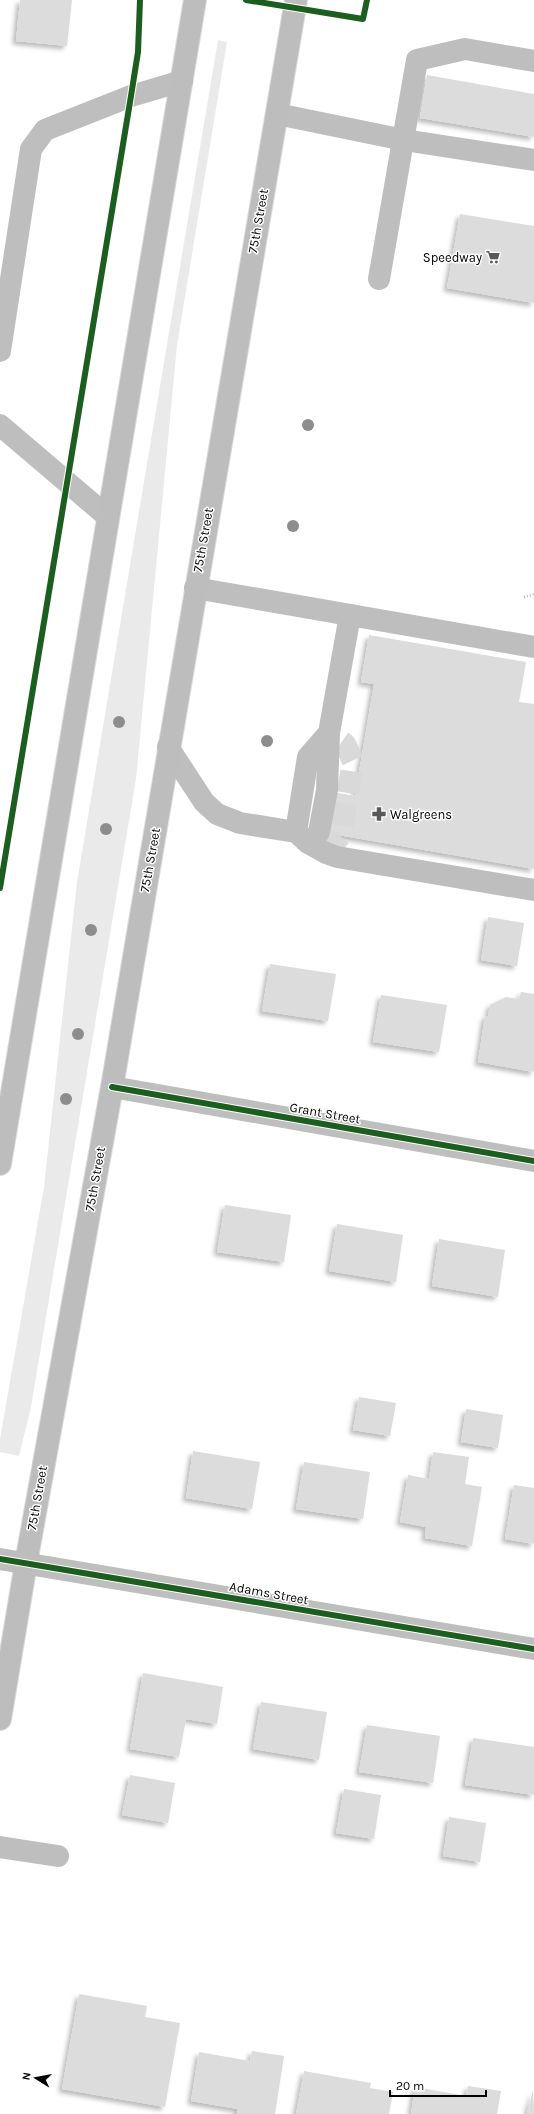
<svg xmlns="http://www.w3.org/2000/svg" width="534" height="2114" font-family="Karla,sans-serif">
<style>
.green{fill:#eaeaea}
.building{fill:#dcdcdc;filter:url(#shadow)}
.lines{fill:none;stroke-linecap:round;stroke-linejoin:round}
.minor-tunnel{stroke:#d9d9d9;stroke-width:22;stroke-dasharray:22 11;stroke-linecap:butt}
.major-casing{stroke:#dbdbdb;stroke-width:24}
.path{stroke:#b8b8b8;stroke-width:2.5;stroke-dasharray:1 2;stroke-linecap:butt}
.minor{stroke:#bebebe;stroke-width:22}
.major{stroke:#bdbdbd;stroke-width:22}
.cycleway-casing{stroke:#fff;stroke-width:8}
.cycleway{stroke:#1b5e20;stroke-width:6}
.tree{fill:#8d8d8d}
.labels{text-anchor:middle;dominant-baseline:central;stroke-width:3;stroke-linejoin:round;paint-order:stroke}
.street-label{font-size:13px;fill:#000;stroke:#fff}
.poi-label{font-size:13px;fill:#000;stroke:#fff;text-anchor:end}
</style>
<defs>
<filter id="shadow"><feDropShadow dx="-3.5" dy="3.5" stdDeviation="2" flood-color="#0004"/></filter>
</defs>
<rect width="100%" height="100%" fill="#fff"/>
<path class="green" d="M218,40L227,42L177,345L136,779L31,1407L19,1456L0,1452V1439L44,1187L77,882Z"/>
<g class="building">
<path d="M20,0H72L67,46L16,41Z"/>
<path d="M427,75L534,94V137L420,118Z"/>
<path d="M460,214L534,226V303L447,288Z"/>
<path d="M369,635L526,662L519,702L534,704V869L321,832L327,791L355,796L374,684L361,682Z"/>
<path d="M488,917L524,923L517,966L481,960Z"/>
<path d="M270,964L336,974L328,1021L262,1011Z"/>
<path d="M521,992L534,994V1072L478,1062L485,1016H488L490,1005L506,997L519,999Z"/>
<path d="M381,995L447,1005L439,1052L373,1042Z"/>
<path d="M225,1205L291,1215L284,1262L217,1252Z"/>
<path d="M337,1224L403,1235L396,1282L329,1271Z"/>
<path d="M439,1239L505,1250L498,1297L432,1286Z"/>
<path d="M359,1397L396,1403L390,1436L353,1430Z"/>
<path d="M466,1409L503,1415L498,1448L461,1442Z"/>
<path d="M193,1451L260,1462L252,1509L186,1498Z"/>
<path d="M433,1452L469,1457L465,1484L482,1487L472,1546L425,1538L426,1527L400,1522L408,1475L429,1479Z"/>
<path d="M304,1462L370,1472L363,1519L296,1509Z"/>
<path d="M514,1485L534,1488V1544L505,1539Z"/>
<path d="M143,1673L223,1687L217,1724L186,1719L179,1757L130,1749Z"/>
<path d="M261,1702L327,1712L319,1760L253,1749Z"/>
<path d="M367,1725L440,1736L433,1783L359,1772Z"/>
<path d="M473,1738L534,1747V1795L465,1785Z"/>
<path d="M130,1775L175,1783L168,1823L122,1815Z"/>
<path d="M344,1789L381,1795L374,1839L336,1833Z"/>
<path d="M449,1817L486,1823L480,1862L443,1856Z"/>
<path d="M79,1994L147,2006L145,2017L180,2023L165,2107L62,2089Z"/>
<path d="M252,2051L284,2056L275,2114H237L238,2109L191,2101L199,2052L250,2061Z"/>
<path d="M304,2071L371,2083L370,2088L393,2092L389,2114H296Z"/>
<path d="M468,2086L501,2091L497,2114H411L415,2087L466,2096Z"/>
<path d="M533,2090L534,2114H527Z"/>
</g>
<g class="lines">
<path class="minor-tunnel" d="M326,853L341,835L353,761L345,744L329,733"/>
<defs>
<g id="major">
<path d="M0,1164L195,0"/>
<path d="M0,1719L26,1563L112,1087L296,0"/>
</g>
</defs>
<use href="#major" class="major-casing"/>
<path class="path" d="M524,597L534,594"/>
<g class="minor">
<path d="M277,114L404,140L534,160"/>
<path d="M379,279L417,60L465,49L534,61"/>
<path d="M0,351L31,149L45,130L131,96L182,81"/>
<path d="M0,425L108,517"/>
<path d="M195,588L534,647"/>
<path d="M168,747L204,802L217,814L240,823L296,832L308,843L326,853L337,857L534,890"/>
<path d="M296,832L308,757L329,733L350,615"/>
<path d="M308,843L314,839L319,832L327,790L329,733"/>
<path d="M112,1087L534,1161"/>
<path d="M0,1559L534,1649"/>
<path d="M0,1847L58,1856"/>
</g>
<use href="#major" class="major"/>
<defs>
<g id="cycleway">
<path d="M246,0L363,19L367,0"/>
<path d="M0,888L131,96L138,52L140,0"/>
<path d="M112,1087L534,1161"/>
<path d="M0,1559L534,1649"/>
</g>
</defs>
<use href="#cycleway" class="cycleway-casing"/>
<use href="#cycleway" class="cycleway"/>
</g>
<g class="tree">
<circle cx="308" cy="425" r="6"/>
<circle cx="293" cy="526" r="6"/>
<circle cx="119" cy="722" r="6"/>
<circle cx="267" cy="741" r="6"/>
<circle cx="106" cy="829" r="6"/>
<circle cx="91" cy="930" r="6"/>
<circle cx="78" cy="1034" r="6"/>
<circle cx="66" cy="1099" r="6"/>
</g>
<defs>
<symbol id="supermarket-bare" viewBox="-9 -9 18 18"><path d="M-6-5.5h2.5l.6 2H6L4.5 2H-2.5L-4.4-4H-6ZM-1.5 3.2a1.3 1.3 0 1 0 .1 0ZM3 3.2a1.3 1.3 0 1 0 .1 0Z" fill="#595959" stroke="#fff" stroke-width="2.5" paint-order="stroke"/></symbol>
<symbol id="pharmacy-bare" viewBox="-9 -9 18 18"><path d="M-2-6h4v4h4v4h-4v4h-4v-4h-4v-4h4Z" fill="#595959" stroke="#fff" stroke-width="2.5" paint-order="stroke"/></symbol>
</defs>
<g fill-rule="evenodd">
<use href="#supermarket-bare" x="483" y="247" width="20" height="20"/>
<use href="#pharmacy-bare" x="369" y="804" width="20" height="20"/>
</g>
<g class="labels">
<g class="street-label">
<text transform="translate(258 221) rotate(-80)">75th Street</text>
<text transform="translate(203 540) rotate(-80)">75th Street</text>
<text transform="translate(150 860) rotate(-80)">75th Street</text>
<text transform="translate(325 1113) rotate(10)">Grant Street</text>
<text transform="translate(95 1179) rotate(-80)">75th Street</text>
<text transform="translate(37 1498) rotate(-80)">75th Street</text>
<text transform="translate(269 1593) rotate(10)">Adams Street</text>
</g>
<g class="poi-label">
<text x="482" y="257">Speedway</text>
<text x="390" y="814" text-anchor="start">Walgreens</text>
</g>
</g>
<g transform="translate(36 2078) rotate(281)" stroke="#ffffff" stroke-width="3" paint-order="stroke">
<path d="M0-3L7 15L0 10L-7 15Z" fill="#000000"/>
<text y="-6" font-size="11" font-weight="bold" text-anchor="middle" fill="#000000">N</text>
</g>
<path d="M390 2090v6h96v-6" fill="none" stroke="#000000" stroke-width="2"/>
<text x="396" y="2090" font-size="12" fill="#000000" stroke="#ffffff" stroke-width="3" paint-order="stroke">20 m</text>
</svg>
